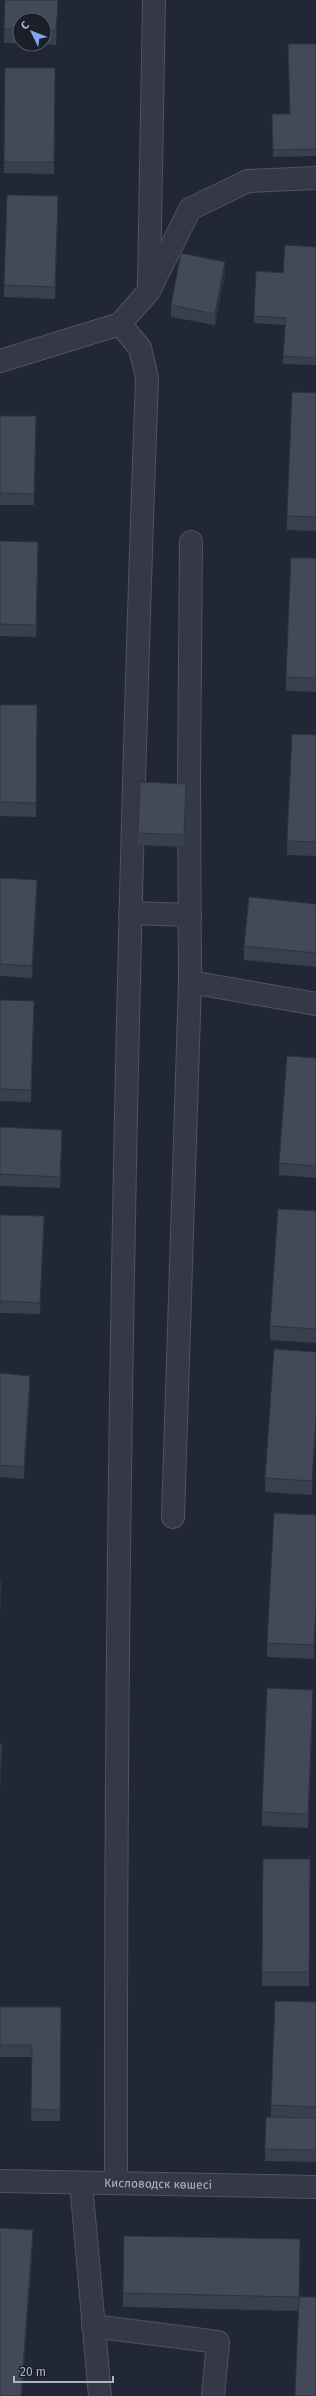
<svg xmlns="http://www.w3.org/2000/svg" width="316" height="2396" font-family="'Fira Sans',sans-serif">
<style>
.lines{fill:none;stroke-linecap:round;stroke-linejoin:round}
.minor-casing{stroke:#4f5460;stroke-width:24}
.minor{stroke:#343945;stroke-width:22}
.wall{fill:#39404d}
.shaded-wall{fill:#2e343e}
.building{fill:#424a59;stroke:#2e343e}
.labels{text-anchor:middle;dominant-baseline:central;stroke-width:4;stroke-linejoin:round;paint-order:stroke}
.street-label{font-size:12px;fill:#aeb4c2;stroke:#1a1f2a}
</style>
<rect width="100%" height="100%" fill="#212735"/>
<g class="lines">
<defs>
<g id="minor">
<path d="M149,284L154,0"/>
<path d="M0,361L120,324L149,291L190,209L248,181L316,178"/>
<path d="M130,913L190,915"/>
<path d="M190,982L316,1004"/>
<path d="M173,1517L190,982L189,781L191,542"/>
<path id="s1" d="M0,2181L316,2187"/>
<path d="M81,2183L100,2396"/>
<path d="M116,2183C115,1581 125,979 147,378L140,348L120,324"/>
<path d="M93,2326L218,2342L213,2396"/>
</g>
</defs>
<use href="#minor" class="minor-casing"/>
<use href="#minor" class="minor"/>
</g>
<g class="wall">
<path d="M5,0H58L56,45L40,44H44V20H20V43H4Z"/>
<path d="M316,44V156L273,157L272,121L290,114Z"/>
<path d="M5,68H55L54,174L4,173Z"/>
<path d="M58,208L55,299L4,297V285Z"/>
<path d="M316,247V365L283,364L285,325L254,323V316L283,273Z"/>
<path d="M225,274L215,325L171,317V305Z"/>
<path d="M316,393V531L287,530V516Z"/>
<path d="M0,416L36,428L34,505H0Z"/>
<path d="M0,541L38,554L36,637L0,636Z"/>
<path d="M316,558V692L286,691V677Z"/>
<path d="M0,705H37L36,817L0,816Z"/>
<path d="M316,735V856L287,855V841Z"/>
<path d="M186,795L184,847L138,845V833Z"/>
<path d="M0,878L37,892L32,978L0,976Z"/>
<path d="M316,904V967L244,960V946Z"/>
<path d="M0,1000L34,1013L31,1102L0,1101Z"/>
<path d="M316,1058V1178L279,1175V1163Z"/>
<path d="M0,1127L62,1141L60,1188L0,1186Z"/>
<path d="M316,1211V1343L270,1340V1326Z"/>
<path d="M0,1215L44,1228L40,1314L0,1313Z"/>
<path d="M316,1352L312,1495L265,1492V1478Z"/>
<path d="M0,1373L30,1387L24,1479L0,1477Z"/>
<path d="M316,1515L314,1659L267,1657V1643Z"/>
<path d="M313,1704L308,1828L262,1826V1812Z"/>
<path d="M263,1859H310L309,1986H262Z"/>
<path d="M316,2002V2162L265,2161V2149L271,2117V2105Z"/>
<path d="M0,2007H61L60,2121H31L32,2057H0Z"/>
<path d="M300,2239L298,2311L123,2307V2293Z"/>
</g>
<g class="shaded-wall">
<path d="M58,0L56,45V31Z"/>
<path d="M58,196V208L55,299V287Z"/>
<path d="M225,262V274L215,325V314Z"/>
<path d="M38,542V554L36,637V625Z"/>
<path d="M186,784V795L184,847V835Z"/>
<path d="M37,880V892L32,978V966Z"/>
<path d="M62,1130V1141L60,1188V1177Z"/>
<path d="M44,1216V1228L40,1314V1303Z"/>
<path d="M30,1376V1387L24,1479V1467Z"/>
<path d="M316,1418V1432L312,1495V1481Z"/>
<path d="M1,1582V1594L0,1618V1606Z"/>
<path d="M316,1604V1618L314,1659V1645Z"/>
<path d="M313,1690V1704L308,1828V1814Z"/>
<path d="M2,1744V1758L0,1793V1779Z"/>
<path d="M33,2230V2244L22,2396H21Z"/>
</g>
<g class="building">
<path d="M5,0H58L56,31L44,30V20H20V29H4Z"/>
<path d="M288,44H316V149L273,150L272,114H290Z"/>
<path d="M5,68H55L54,162H4Z"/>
<path d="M7,195L58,196L55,287L4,285Z"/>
<path d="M285,245L316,247V358L283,356L286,318L254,316L256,271L283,273Z"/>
<path d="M181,253L225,262L215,314L171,305Z"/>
<path d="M292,392L316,393V517L287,516Z"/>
<path d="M0,416H36L34,494L0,493Z"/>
<path d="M0,541L38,542L36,625L0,624Z"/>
<path d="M291,558H316V678L286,677Z"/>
<path d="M0,705H37L36,803L0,802Z"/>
<path d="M292,734L316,735V842L287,841Z"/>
<path d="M140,782L186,784L184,835L138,833Z"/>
<path d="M0,878L37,880L32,966L0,964Z"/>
<path d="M249,897L316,904V953L244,946Z"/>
<path d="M0,1000L34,1001L31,1090L0,1089Z"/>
<path d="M287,1056L316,1058V1166L279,1163Z"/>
<path d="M0,1127L62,1130L60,1177L0,1174Z"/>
<path d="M278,1209L316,1211V1329L270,1326Z"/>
<path d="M0,1215L44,1216L40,1303L0,1301Z"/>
<path d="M274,1349L316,1352V1418L312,1481L265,1478Z"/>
<path d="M0,1373L30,1376L24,1467L0,1465Z"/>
<path d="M274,1513L316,1515V1604L314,1645L267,1643Z"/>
<path d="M0,1582H1L0,1606Z"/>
<path d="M267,1688L313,1690L308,1814L262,1812Z"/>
<path d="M0,1744H2L0,1779Z"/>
<path d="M263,1859H310L309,1972H262Z"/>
<path d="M275,2001L316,2002V2107L271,2105Z"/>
<path d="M0,2007H61L60,2110L31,2109L32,2045H0Z"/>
<path d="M266,2117L316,2118V2150L265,2149Z"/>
<path d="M0,2228L33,2230L21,2396H0Z"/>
<path d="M124,2236L300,2239L299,2297L123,2293Z"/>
<path d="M299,2297H316V2396H295Z"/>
</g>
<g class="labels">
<g class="street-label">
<text stroke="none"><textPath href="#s1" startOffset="158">Кисловодск көшесі</textPath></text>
</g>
</g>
<g transform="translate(32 32) rotate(313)"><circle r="19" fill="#1a1f2a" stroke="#555b67"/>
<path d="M0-3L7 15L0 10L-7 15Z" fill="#86a3ef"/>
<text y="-6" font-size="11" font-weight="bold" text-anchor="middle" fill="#aeb4c2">С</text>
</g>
<path d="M14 2376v6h99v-6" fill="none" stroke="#aeb4c2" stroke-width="2"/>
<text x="20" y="2376" font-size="12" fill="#aeb4c2" stroke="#1a1f2a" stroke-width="3" paint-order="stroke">20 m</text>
</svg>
